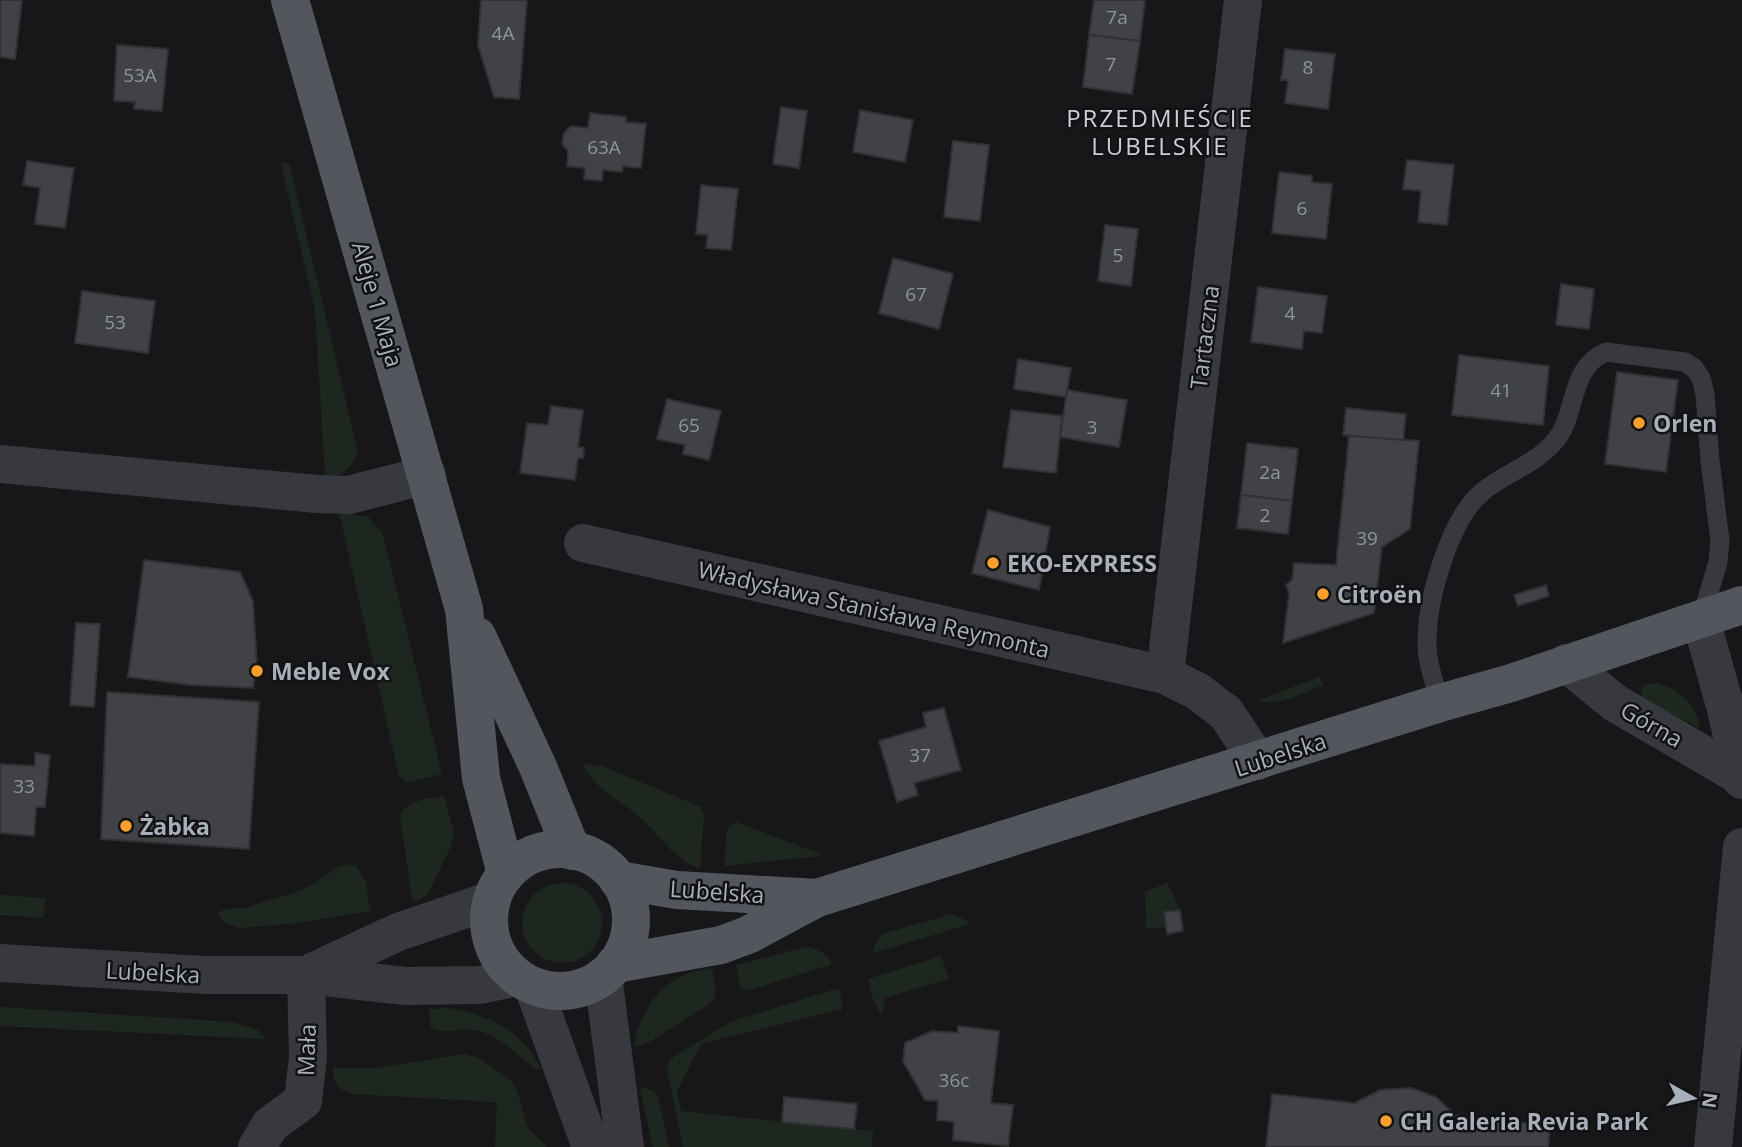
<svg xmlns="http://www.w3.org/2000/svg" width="1742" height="1147" font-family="'Open Sans',sans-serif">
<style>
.green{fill:#1e271f}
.building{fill:#414246;stroke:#313135;stroke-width:2}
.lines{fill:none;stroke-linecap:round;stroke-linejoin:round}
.service{stroke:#38393e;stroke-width:19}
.minor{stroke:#38393e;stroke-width:38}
.tertiary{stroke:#38393e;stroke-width:38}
.primary{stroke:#53575d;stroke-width:38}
.poi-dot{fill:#fa9f2e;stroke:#121214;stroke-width:2.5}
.labels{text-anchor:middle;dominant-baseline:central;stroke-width:5;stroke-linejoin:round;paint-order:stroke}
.number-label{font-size:19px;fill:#8e949c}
.street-label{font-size:23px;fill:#a8afb9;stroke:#121214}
.poi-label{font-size:23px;font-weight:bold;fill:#a8afb9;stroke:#121214;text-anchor:start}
.neighbourhood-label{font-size:24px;letter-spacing:2px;fill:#caced5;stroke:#121214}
</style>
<rect width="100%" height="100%" fill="#171719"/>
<g class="green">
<path d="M281,163H289L357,448C357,466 342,477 325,477L315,310Z"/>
<path d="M339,512L368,517L382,532L442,774L408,782L399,776Z"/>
<path d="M1320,677L1323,685C1307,691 1273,709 1259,700Z"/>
<path d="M1655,683C1676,686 1698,706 1700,728L1642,699V689L1645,685Z"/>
<path d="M582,764L602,766L701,807L704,816L700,868C675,862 660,835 642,819C619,798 598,793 582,764Z"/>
<path d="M444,796L454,833L451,846L428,894L413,903L400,817C406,799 428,799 444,796Z"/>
<path d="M737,822L820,854V856L724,866L727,830L729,826Z"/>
<path d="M349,864L357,866L366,883L370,911L297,923L239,928L223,922L217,913L226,909L244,908L303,890L337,868Z"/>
<circle cx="562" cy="923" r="40"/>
<path d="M1167,883L1178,904L1181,925L1146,929L1145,892Z"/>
<path d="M0,895L45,898L44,918L0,915Z"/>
<path d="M951,914L962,918L970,924L873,953L875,945L882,934Z"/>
<path d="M805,947C817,948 827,953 832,964L750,990L741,988L736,965Z"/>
<path d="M941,956L949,979L884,998L883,1013H880L873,999L868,979Z"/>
<path d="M712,968L716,990L714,1001L651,1041L634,1047C638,1019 656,986 684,975C693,971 703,970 712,968Z"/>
<path d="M839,988L843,1009L701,1044L677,1091L681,1111L873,1131L872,1147H683L667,1069L669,1060L730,1022Z"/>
<path d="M0,1007L232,1022L257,1029L266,1039L0,1026Z"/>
<path d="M448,1008C490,1016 521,1029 541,1069H535C517,1055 498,1034 474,1030C459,1027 445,1036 431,1028L428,1009Z"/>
<path d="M464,1054L479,1058L511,1081L517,1090L528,1128L547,1147H495L497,1102L352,1094C339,1090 332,1082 333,1068H376Z"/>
<path d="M646,1088L655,1092L658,1097L669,1147H653L640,1089Z"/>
</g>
<g class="building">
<path d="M0,0H22L15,59L0,57Z"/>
<path d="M481,0H527L519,99L494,97L478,45Z"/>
<path d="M1094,0H1145L1140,41L1089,35Z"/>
<path d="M1089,35L1140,41L1132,94L1083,87Z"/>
<path d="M117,45L168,49L162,111L134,109L135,102L114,101Z"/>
<path d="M1285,49L1335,54L1328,109L1285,103L1288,80H1281Z"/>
<path d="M781,107L807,111L799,168L773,164Z"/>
<path d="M860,110L913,120L905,162L853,152Z"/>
<path d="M590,113L626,117V122L646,124L641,168L623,166L622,172L603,170L602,181L584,179L585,168L567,166L568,151L562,144L564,133L571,126L588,128Z"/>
<path d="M953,141L989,145L980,221L944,217Z"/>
<path d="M1407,160L1454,165L1447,225L1418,222L1421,191L1403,189Z"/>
<path d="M27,161L74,168L65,228L35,224L40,188L23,185Z"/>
<path d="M1279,172L1312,176V182L1332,184L1326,239L1272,233Z"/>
<path d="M701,185L738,189L731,250L706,248L708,235L696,234Z"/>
<path d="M1105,225L1138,229L1131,286L1098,281Z"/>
<path d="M893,258L953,274L939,329L879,313Z"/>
<path d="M1561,284L1594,289L1589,329L1556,325Z"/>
<path d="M1258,287L1327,296L1322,333L1304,331L1302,349L1251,342Z"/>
<path d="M82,291L155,301L148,353L75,343Z"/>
<path d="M1459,355L1549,366L1543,425L1452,415Z"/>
<path d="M1018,359L1071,368L1066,397L1014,389Z"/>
<path d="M1617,372L1678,380L1666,472L1605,464Z"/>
<path d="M1067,390L1127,400L1119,447L1060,437Z"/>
<path d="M667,399L721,411L709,460L683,454L685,445L657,439Z"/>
<path d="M551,406L583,410L578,447L584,448L583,458H578L575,480L520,473L527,423L548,425Z"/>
<path d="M1346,408L1406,414L1403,441L1343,435Z"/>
<path d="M1011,410L1062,416L1056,473L1003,467Z"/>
<path d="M1349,436L1419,441L1410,529L1382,547L1374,613L1283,643L1289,593L1286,585L1292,580L1294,563L1336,565Z"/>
<path d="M1247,443L1298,449L1292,501L1241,495Z"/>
<path d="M1241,495L1292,501L1288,534L1237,528Z"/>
<path d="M988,510L1050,527L1039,590L972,573Z"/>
<path d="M144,560L240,572L253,601L257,665L253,688L191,685L128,677Z"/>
<path d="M1546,585L1549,596L1518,606L1514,595Z"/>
<path d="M76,623L100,624L94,707L70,705Z"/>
<path d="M107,692L259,702L249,849L101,839Z"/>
<path d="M944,708L961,770L914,783L918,795L897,802L879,741L926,727L923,713Z"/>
<path d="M35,753L50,755L45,807H36L34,836L0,833V764L35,766Z"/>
<path d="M1180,910L1183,931L1167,934L1164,912Z"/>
<path d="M958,1026L999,1031L991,1103L1013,1105L1008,1146L953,1140L954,1122L937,1120L938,1101L925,1100L903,1061L905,1043L932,1031L958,1033Z"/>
<path d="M1411,1088L1436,1097L1455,1115L1550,1126L1548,1147H1266L1272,1094L1355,1103L1380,1090Z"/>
<path d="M784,1097L857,1104L854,1129L782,1122Z"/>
</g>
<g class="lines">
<path class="service" d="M1440,703C1435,683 1426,661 1427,641C1427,600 1449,521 1481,493C1504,473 1535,465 1555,441C1578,414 1568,368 1606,352L1685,362L1694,368L1701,378L1705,394L1710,460L1720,541L1718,562L1701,619"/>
<g class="minor">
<path d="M0,464L317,494L349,495L427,475"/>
<path d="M583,543L1165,675L1197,691L1226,713L1258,761"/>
<path d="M1701,620L1726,709L1742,780"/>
<path d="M1566,663L1615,703L1742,777"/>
<path d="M1165,675L1243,0"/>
<path d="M257,1147L270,1125L303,1101L308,1057L306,975"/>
<path d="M1713,1147L1742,847"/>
</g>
<g class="tertiary">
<path d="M0,963L205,975H306L405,986L480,985L517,977"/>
<path d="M306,975L398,932L492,900"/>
<path d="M603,976L625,1147"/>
<path d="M533,986L591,1147"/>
</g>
<g class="primary">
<path d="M290,0L464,609L481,778L506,874"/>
<path d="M477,636L538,767L572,851"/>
<circle cx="560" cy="920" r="71"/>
<path d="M618,880L677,890L817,898"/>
<path d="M615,964L721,945L748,935L817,898L1440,703L1511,683L1742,605"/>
</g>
</g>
<g class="poi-dot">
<circle cx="1639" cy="423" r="7"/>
<circle cx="993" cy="563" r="7"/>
<circle cx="1323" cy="594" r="7"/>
<circle cx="257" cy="671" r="7"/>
<circle cx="126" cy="826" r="7"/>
<circle cx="1386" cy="1121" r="7"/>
</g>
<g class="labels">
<g class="number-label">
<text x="1117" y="17">7a</text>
<text x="503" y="33">4A</text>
<text x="1111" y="64">7</text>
<text x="1308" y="67">8</text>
<text x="140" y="75">53A</text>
<text x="604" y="147">63A</text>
<text x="1302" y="208">6</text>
<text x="1118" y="255">5</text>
<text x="916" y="294">67</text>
<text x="1290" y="313">4</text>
<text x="115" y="322">53</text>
<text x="1501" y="390">41</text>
<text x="689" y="425">65</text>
<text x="1092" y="427">3</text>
<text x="1270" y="472">2a</text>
<text x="1265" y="515">2</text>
<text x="1367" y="538">39</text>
<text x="920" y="755">37</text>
<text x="24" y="786">33</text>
<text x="954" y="1080">36c</text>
</g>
<g class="street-label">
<text transform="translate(378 304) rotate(74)">Aleje 1 Maja</text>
<text transform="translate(1204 337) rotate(-83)">Tartaczna</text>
<text transform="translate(874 609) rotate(13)">Władysława Stanisława Reymonta</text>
<text transform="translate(1652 724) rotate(30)">Górna</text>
<text transform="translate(1280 754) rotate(-18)">Lubelska</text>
<text transform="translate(717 891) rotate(4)">Lubelska</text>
<text transform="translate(153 972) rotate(3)">Lubelska</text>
<text transform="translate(306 1050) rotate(-88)">Mała</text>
</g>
<g class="poi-label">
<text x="1653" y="423">Orlen</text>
<text x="1007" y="563">EKO-EXPRESS</text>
<text x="1337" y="594">Citroën</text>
<text x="271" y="671">Meble Vox</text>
<text x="140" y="826">Żabka</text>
<text x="1400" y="1121">CH Galeria Revia Park</text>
</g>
<g class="neighbourhood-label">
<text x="1160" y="117">PRZEDMIEŚCIE<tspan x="1160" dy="28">LUBELSKIE</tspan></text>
</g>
</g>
<g transform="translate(1693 1098) rotate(98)" stroke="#121214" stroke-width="5" paint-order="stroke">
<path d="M0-5L12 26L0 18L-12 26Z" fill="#a8afb9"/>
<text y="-10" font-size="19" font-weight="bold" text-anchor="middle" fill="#a8afb9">N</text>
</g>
</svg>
